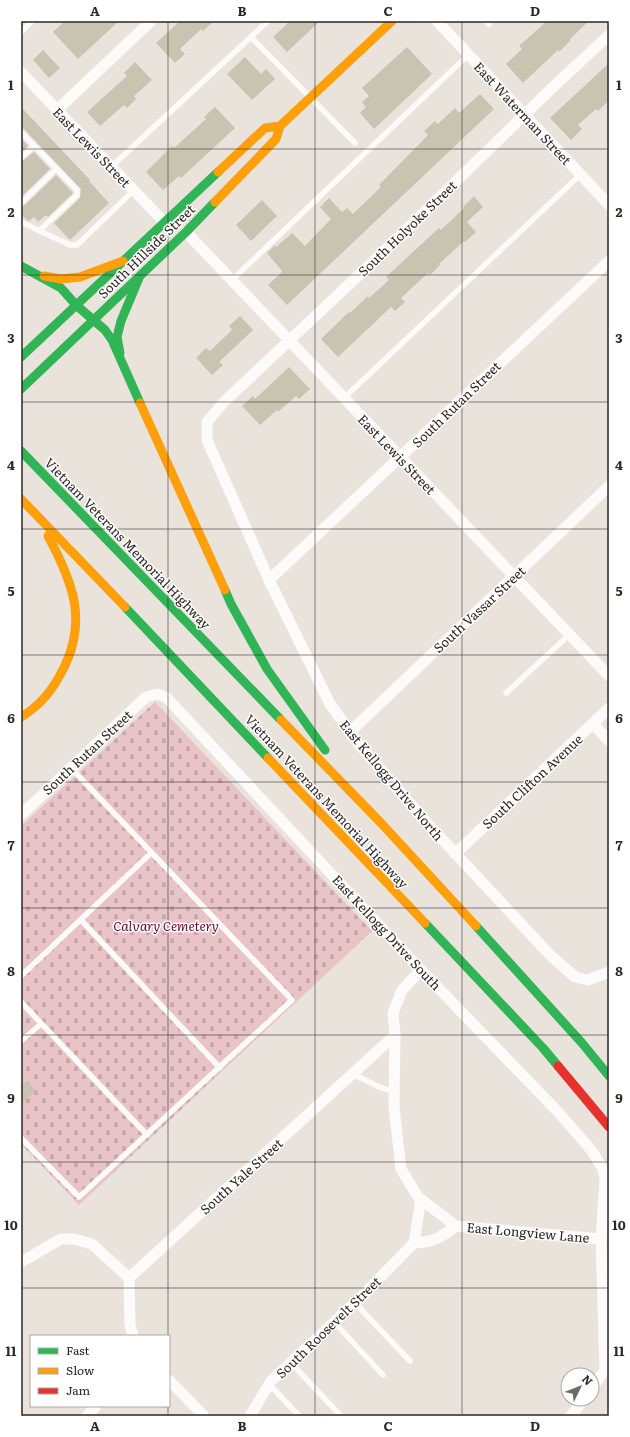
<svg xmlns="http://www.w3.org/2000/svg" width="630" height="1437" font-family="Literata,serif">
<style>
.cemetery{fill:url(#cemetery-stones)}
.building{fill:#c9c4b2}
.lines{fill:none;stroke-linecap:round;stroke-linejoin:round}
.lane{stroke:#fcfbfa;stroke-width:5.5}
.street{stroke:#fcfbfa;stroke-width:11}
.fast{stroke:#30b455;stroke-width:9}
.slow{stroke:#ff9f0a;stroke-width:9}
.jam{stroke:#e5322d;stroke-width:9}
.grid{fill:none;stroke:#2b2722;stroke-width:1;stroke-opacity:0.55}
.labels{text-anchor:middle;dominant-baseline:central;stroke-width:3;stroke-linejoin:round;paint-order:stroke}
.street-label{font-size:13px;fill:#2b2722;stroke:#fff}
.park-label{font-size:13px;font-style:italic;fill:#67062c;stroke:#fff}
.neatline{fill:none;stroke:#2b2722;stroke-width:1.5}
.grid-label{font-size:13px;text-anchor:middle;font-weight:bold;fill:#2b2722}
</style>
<defs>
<pattern id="cemetery-stones" width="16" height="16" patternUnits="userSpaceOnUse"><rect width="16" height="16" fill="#e8c4c7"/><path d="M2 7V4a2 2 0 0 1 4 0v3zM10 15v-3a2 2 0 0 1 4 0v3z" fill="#c7a8ab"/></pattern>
</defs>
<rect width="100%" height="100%" fill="#e9e3dc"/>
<path class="cemetery" d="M155,702L372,931L79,1205L21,1144V826Z"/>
<g class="building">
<path d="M65,21H119L78,59L53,32Z"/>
<path d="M180,21H214L203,31L201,29L180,49L185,54L175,63L156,43Z"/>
<path d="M290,21H320L287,52L273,37Z"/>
<path d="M547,21H589L570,39L571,40L559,52L558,50L523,83L506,64L522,49L519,46Z"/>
<path d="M407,47L432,74L374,129L360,113L366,107L362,102L369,96L362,88Z"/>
<path d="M43,50L60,68L49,78L33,60Z"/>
<path d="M245,57L261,74L266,69L275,79L252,100L227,74Z"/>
<path d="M135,62L152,80L134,96L136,99L127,108L124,105L100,126L87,112L127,76L124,73Z"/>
<path d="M609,63V100L598,111L596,109L578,125L582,129L571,140L550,118Z"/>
<path d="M480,94L494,109L287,305L268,285L282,272V271L267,253L275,245L276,247L292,233L305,246L331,219L320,207L329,198L342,212L347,208L353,214L381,187L379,185L428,135L424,131L435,121L438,124L455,108L459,113Z"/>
<path d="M21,107L90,180L89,181L109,203L70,240L54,223L80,198L81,189L24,129L21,128Z"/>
<path d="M215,107L235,128L181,178L179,176L163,190L146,172L172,146L174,148L206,119L204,117Z"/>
<path d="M21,138L28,146L21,152Z"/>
<path d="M34,152L50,169L21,197V162Z"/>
<path d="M56,175L73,193L48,217L46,215L38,222L34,217L29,221L27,220L21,214V207L24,206Z"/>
<path d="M474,196L483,207L467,222L476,232L465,242L464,241L439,264L440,265L430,275L428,273L401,298L405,302L395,311L391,307L338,357L321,339L349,312L350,313L368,296L369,298L389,280L386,277L439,228L441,230L464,208L463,207Z"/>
<path d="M262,200L277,216L251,241L236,225Z"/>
<path d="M240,316L253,330L219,362L223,365L212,375L196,358L206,348L210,351L232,330L229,326Z"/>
<path d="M289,367L310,389L299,399L296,396L278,412L277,410L260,425L242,406L253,396L255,399Z"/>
<path d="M27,1081L35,1091L21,1104V1087Z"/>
</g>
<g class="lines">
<g class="lane">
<path d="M486,21L489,24"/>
<path d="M21,32L32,21"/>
<path d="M251,37L355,143"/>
<path d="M21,132L77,190V195L39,231"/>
<path d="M21,158L34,146"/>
<path d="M111,167L268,21"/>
<path d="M21,203L56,169"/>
<path d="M21,222L70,245H77L134,190"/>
<path d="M232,280L468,55"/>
<path d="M344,398L580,175"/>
<path d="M506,693L569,635"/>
<path d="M81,920L220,1068"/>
<path d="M21,976L151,853"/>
<path d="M21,1002L147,1135"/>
<path d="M21,1041L41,1024"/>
<path d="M353,1074L379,1087L394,1092"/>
<path d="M21,1138L79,1197L292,1000L71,768"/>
<path d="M355,1303L410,1361"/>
<path d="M334,1322L383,1375"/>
<path d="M291,1363L341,1416"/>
<path d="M269,1384L299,1416"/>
</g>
<g class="street">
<path d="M437,21L609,205"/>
<path d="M609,35L551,89L377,258L224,402L207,422V440L269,580L330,704L358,743L427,823L551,956L575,977L588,980L609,972"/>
<path d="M21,72L164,222"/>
<path d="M57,110L151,21"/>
<path d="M186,232L609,676"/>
<path d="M269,580C382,474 495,367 609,261"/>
<path d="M593,724L609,741"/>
<path d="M350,732L609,486"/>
<path d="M21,815L146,697L157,694L166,697L421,970L559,1113L592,1151L603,1169L605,1180L601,1239L605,1370L592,1388"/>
<path d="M455,854L609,708"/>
<path d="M421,970L402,990L393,1013L395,1035L394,1107L401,1169L418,1197L456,1226L601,1239"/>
<path d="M421,1199L414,1243C434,1242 440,1238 456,1226"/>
<path d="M21,1262L61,1239H74L92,1244L129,1278"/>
<path d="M133,1336L130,1325L129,1278L395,1035"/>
<path d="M169,1380L204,1416"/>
<path d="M87,1416L96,1406"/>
<path d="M250,1416L271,1381L359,1299L414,1243"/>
<path d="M571,1416L584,1399"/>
</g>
<g class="fast">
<path d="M21,266L61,288L76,305L105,330L112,340L140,403"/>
<path d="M120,353L117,337L121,321L139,278"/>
<path d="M21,357L218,172"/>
<path d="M21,389L186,232L215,202"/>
<path d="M21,451L281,720"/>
<path d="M225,590L231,604L267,669L325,750"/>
<path d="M125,607L268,758"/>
<path d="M425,923L543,1048L558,1066"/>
<path d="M476,926L582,1043L609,1076"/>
</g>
<g class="slow">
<path d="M218,172L265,128L280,126"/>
<path d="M215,202L276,139L280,126L392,21"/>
<path d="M44,276L61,279L80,277L123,261"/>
<path d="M140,403L225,590"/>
<path d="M21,499L125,607"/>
<path d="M21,717C38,707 51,692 60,675C89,624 74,584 48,536"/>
<path d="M281,720L381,823L476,926"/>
<path d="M268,758L425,923"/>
</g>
<path class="jam" d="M558,1066L609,1127"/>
</g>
<path class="grid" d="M168,21V1336M315,21V1416M462,21V1416M21,149H609M21,275H609M21,402H609M21,529H609M21,655H609M21,782H609M21,908H609M21,1035H609M21,1162H609M21,1288H609M168,1406V1416"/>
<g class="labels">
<g class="street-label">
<text transform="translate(523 113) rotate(47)">East Waterman Street</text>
<text transform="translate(92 147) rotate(46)">East Lewis Street</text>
<text transform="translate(407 228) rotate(-44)">South Holyoke Street</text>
<text transform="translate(146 251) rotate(-44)">South Hillside Street</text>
<text transform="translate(456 404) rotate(-44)">South Rutan Street</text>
<text transform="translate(397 454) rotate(46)">East Lewis Street</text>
<text transform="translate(128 543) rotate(46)">Vietnam Veterans Memorial Highway</text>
<text transform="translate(479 609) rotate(-43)">South Vassar Street</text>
<text transform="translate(87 752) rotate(-43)">South Rutan Street</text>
<text transform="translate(392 780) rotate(50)">East Kellogg Drive North</text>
<text transform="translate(532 781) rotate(-43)">South Clifton Avenue</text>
<text transform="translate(327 801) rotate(47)">Vietnam Veterans Memorial Highway</text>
<text transform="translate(387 932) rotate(47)">East Kellogg Drive South</text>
<text transform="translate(241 1176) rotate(-42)">South Yale Street</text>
<text transform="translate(528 1232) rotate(5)">East Longview Lane</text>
<text transform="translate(328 1327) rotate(-44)">South Roosevelt Street</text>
</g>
<g class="park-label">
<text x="166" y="925">Calvary Cemetery</text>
</g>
</g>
<rect width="630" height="1437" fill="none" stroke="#ffffff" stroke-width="44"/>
<rect x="30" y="1335" width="140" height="72" fill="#ffffff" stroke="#aaa9a7"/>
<rect x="38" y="1348" width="20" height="6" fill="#30b455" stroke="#aaa9a7"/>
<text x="66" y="1355" font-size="12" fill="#2b2722">Fast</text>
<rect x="38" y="1368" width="20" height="6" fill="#ff9f0a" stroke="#aaa9a7"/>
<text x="66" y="1375" font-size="12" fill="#2b2722">Slow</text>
<rect x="38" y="1388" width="20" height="6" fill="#e5322d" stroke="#aaa9a7"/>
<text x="66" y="1395" font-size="12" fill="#2b2722">Jam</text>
<g transform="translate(580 1387) rotate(47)"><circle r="19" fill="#ffffff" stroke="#aaa9a7"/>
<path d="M0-3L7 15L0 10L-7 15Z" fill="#6e6963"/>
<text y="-6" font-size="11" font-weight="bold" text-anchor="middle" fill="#2b2722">N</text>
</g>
<rect x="22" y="22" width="586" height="1393" class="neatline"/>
<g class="grid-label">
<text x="95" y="16">A</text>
<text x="242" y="16">B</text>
<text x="388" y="16">C</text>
<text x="535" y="16">D</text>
<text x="11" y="90">1</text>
<text x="619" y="90">1</text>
<text x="11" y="217">2</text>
<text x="619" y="217">2</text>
<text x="11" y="343">3</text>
<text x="619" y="343">3</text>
<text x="11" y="470">4</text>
<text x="619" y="470">4</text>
<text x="11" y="596">5</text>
<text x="619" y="596">5</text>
<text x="11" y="723">6</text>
<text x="619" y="723">6</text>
<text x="11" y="850">7</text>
<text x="619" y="850">7</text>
<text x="11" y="976">8</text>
<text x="619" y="976">8</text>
<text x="11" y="1103">9</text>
<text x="619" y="1103">9</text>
<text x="11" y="1230">10</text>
<text x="619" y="1230">10</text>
<text x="11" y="1356">11</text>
<text x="619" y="1356">11</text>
<text x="95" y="1431">A</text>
<text x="242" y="1431">B</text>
<text x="388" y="1431">C</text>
<text x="535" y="1431">D</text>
</g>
</svg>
